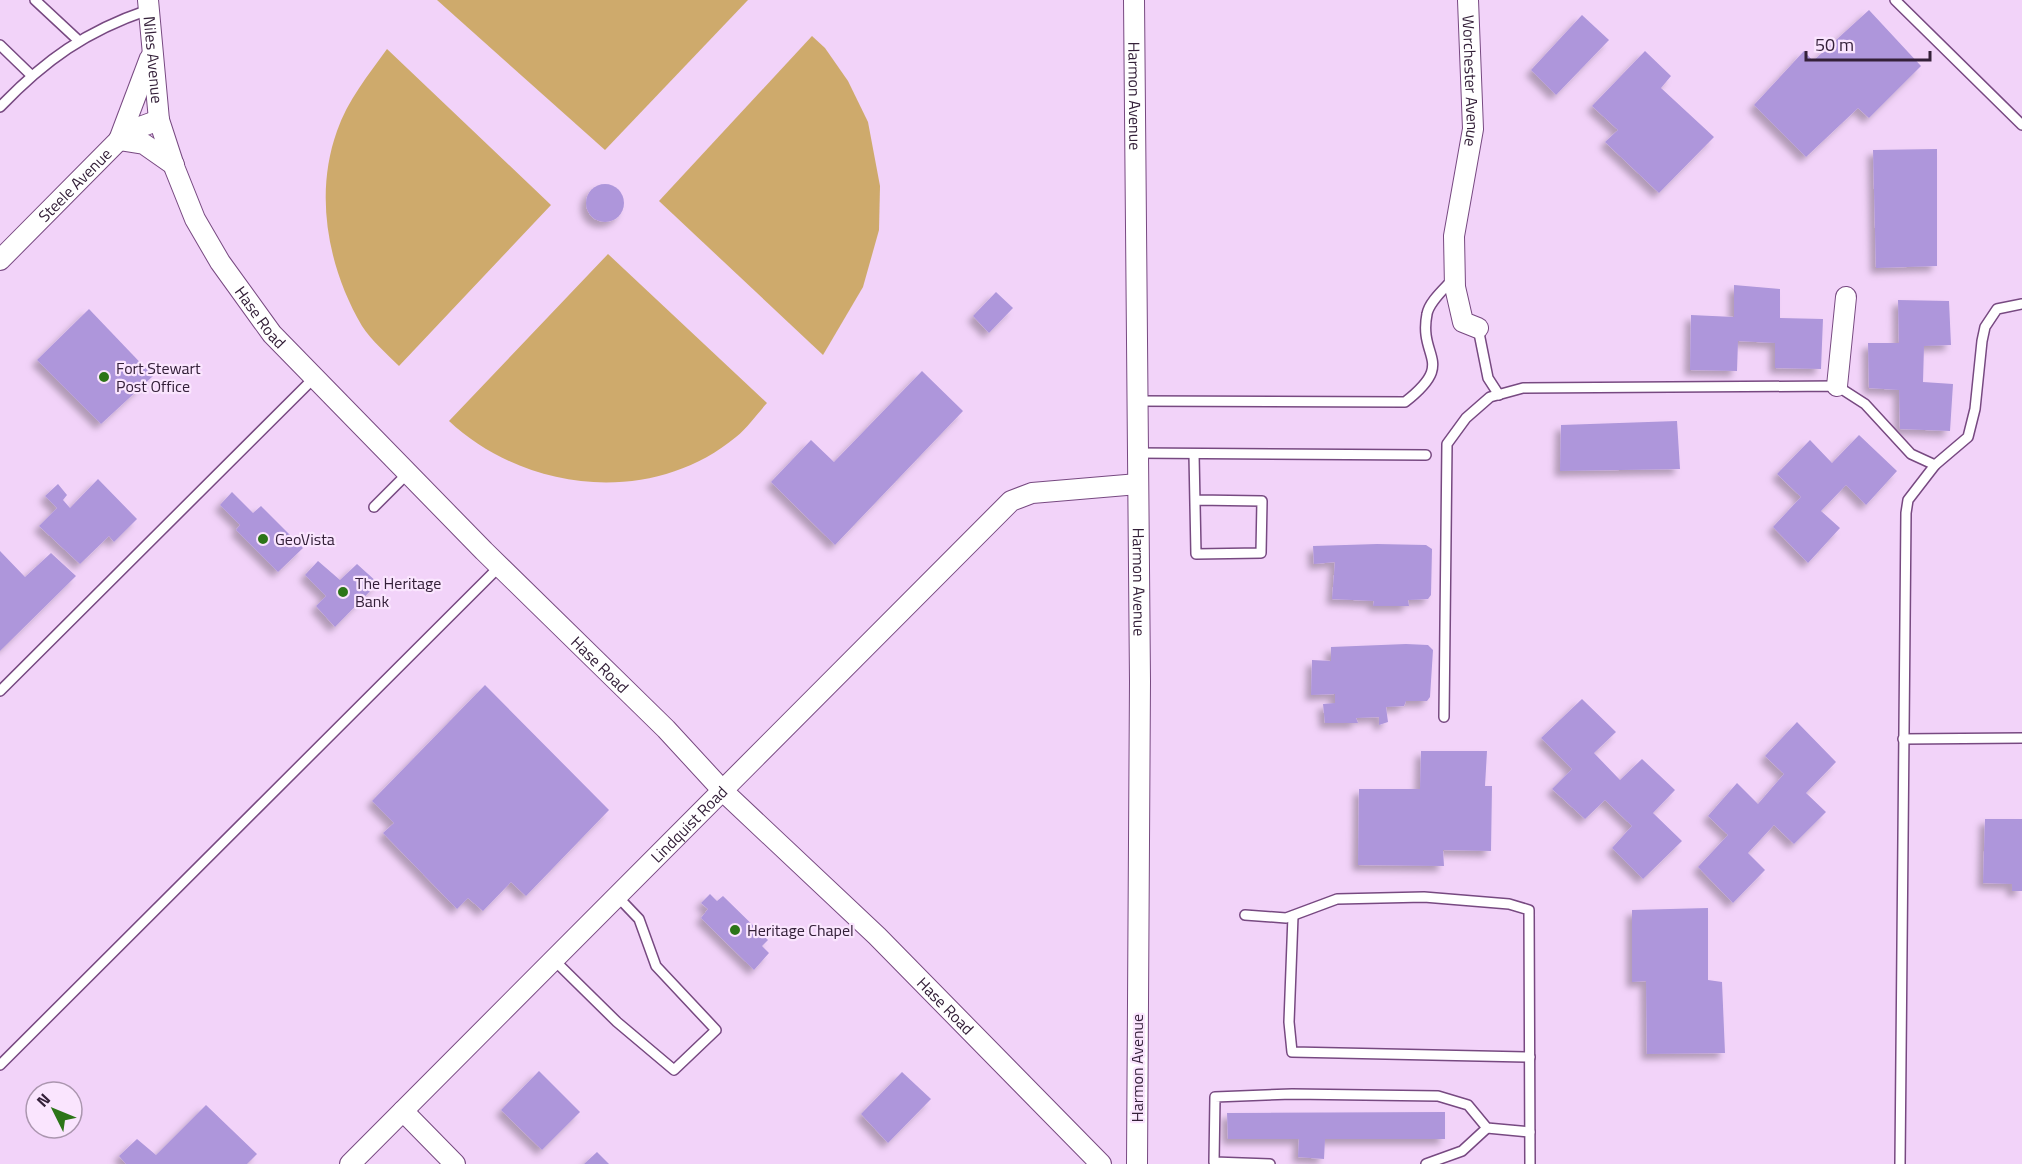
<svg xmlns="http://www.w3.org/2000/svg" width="2022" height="1164" font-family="'Titillium Web',sans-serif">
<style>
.green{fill:#ceaa6c}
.building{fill:#ae96db;filter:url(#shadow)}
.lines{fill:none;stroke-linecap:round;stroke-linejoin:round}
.service-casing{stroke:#774981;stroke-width:12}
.minor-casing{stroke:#774981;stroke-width:22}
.service{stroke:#fff;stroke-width:9}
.minor{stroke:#fff;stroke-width:20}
.poi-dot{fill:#2c7518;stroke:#fae5fe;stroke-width:2}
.labels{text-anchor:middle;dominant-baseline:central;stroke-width:4.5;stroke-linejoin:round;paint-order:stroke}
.street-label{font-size:16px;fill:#342039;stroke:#fae5fe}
.poi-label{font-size:16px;fill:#342039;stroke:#fae5fe;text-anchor:start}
</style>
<defs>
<filter id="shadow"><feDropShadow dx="-5.5" dy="5.5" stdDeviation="3" flood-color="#0004"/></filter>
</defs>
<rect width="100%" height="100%" fill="#f2d3f9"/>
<g class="green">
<path d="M437,0H748L605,150Z"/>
<path d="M812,36L825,48L848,81L868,122L880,186L879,230L863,287L823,355L659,201Z"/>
<path d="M387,49L551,205L399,366C387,354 371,340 362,326C328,268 314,195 337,131C347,101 369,74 387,49Z"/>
<path d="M608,254L767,403C757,414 748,427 736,437C653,506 526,493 449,421Z"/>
</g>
<g class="building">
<path d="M1869,10L1921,66L1869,118L1858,108L1806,157L1754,105L1804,51L1813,61Z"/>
<path d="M1582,15L1609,40L1556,95L1531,70Z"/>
<path d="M1645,51L1671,76L1661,88L1714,137L1659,193L1605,142L1618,130L1592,106Z"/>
<path d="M1937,149V266L1876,268L1873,150Z"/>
<circle cx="605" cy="203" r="19"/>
<path d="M1734,285L1780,289V318L1823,319L1821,369L1775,368V343L1738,341L1737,371L1690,370L1691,315L1734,317Z"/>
<path d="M996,292L1013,308L989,333L973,316Z"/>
<path d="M1898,300L1949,301L1951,345L1924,346L1923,382L1953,384L1950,431L1900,429L1899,390L1869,388L1868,343H1899Z"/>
<path d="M89,309L153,376L101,424L37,360Z"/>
<path d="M922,371L963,411L835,545L771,482L811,440L834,462Z"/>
<path d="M1677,421L1680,469L1560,471L1561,425Z"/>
<path d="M1859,435L1897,471L1866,505L1846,485L1821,511L1840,528L1808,563L1773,527L1801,497L1777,474L1810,440L1832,463Z"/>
<path d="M98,479L137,519L114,542L109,536L80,564L39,526L57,508L45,496L58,484L67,495L63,500L70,508Z"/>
<path d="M232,492L253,513L261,506L303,548L278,572L236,530L240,525L220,505Z"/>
<path d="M1377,544L1426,545L1432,549L1431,595L1428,599L1408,600L1409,606H1373L1374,601L1332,599L1335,562L1314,564L1313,546Z"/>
<path d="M0,551L25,577L51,553L76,576L0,651Z"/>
<path d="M318,561L340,580L357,564L378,583L335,627L316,606L326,596L305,575Z"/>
<path d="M1406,644L1428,645L1433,650L1430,697L1427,701H1406L1404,706L1386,707L1388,722L1379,725V717L1356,718L1358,723H1325L1323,704L1335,703V694L1311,695L1312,660L1331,661V647Z"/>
<path d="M485,685L609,810L526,896L511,882L483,911L468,898L457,909L383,833L394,823L372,801Z"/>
<path d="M1582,699L1616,732L1594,753L1620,780L1642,759L1675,790L1653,813L1682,841L1643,879L1612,848L1632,826L1605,800L1585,819L1552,789L1572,769L1541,738Z"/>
<path d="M1797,722L1836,762L1806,793L1826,812L1794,844L1774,825L1748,853L1765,870L1733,903L1698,867L1728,835L1708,816L1737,783L1758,804L1784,774L1765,756Z"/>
<path d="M1421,751H1487L1485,786H1492L1491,851L1443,850L1444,866L1358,865L1359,789H1420Z"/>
<path d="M1985,819H2022V891H2012V884L1983,883Z"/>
<path d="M710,894L717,901L723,896L768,940L762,946L769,953L754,970L701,918L708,909L701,903Z"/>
<path d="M1708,908V980L1722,982L1725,1053L1647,1054L1646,981L1632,982V910Z"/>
<path d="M539,1071L580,1112L542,1150L501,1110Z"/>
<path d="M902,1072L931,1099L888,1143L861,1114Z"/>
<path d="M206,1105L257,1154L247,1164H126L119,1156L137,1139L156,1155Z"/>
<path d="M1445,1112V1139H1325L1324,1159L1298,1157L1299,1139H1228L1227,1113Z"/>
<path d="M597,1152L609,1164H584Z"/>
</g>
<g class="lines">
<defs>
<g id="service">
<path d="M35,0L79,41"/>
<path d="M1895,0L2022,125"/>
<path d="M0,45L31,75"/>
<path d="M0,107C45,60 86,31 148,10"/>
<path d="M1478,328L1488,378L1499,395"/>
<path d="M1137,401L1405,402C1457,361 1418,359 1427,314C1429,302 1444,289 1452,280"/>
<path d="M1137,453L1426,455"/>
<path d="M1194,454L1196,554L1261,553L1262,501L1196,500"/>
<path d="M374,507L408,473"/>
<path d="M0,691L315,377"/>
<path d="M1444,717L1447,444L1466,418L1490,397L1523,388L1837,386L1865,404L1911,454L1935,465"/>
<path d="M1903,739L2022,738"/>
<path d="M1245,915L1286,918L1337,899L1424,897L1509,904L1529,910L1530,1164"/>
<path d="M1293,916L1289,1022L1292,1052L1530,1057"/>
<path d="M554,960L617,1022L674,1070L716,1030L656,966L639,919L618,897"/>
<path d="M0,1065L500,566"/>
<path d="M1270,1164L1214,1162L1215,1097L1292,1094L1438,1096L1468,1105L1487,1128L1530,1132"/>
<path d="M1426,1164L1462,1151L1487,1128"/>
<path d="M1900,1164L1906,513L1908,500L1935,465L1968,437L1975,409L1982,341L1985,327L1997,309L2022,304"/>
</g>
<g id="minor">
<path id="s1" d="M148,0L159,120L175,169L195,219L220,262L272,334L484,551L666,729L724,792L877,936L1101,1164"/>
<path id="s2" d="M1134,0L1140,681L1137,1164"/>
<path id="s3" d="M1468,0L1473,129L1454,236L1455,287L1463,322L1478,328"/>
<path d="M119,140L150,58"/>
<path d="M119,140L144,144L174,165"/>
<path id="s4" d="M0,260L119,140L140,127L159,120"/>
<path d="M1837,386L1846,297"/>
<path d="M403,1111L455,1164"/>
<path id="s5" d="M350,1164L1011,501L1032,493L1138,484"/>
</g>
</defs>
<use href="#service" class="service-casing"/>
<use href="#minor" class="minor-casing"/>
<use href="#service" class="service"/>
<use href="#minor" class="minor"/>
</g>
<g class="poi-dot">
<circle cx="104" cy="377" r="6"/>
<circle cx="263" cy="539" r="6"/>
<circle cx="343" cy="592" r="6"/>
<circle cx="735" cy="930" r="6"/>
</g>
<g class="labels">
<g class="street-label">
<text stroke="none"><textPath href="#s1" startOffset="60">Niles Avenue</textPath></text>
<text stroke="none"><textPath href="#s3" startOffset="81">Worchester Avenue</textPath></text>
<text stroke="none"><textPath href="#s2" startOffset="96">Harmon Avenue</textPath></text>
<text stroke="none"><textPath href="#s4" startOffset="106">Steele Avenue</textPath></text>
<text stroke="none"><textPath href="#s1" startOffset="344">Hase Road</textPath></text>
<text stroke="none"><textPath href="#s2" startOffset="582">Harmon Avenue</textPath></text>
<text stroke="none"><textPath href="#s1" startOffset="830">Hase Road</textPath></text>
<text stroke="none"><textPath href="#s5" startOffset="480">Lindquist Road</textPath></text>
<text stroke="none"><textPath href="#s1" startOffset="1316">Hase Road</textPath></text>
<text transform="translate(1137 1068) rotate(-90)">Harmon Avenue</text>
</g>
<g class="poi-label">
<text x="116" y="368">Fort Stewart<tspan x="116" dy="18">Post Office</tspan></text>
<text x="275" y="539">GeoVista</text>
<text x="355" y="583">The Heritage<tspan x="355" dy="18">Bank</tspan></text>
<text x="747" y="930">Heritage Chapel</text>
</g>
</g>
<g transform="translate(54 1110) rotate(313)"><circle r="28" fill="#fae5fe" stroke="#ab96af" stroke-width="1.5"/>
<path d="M0-4.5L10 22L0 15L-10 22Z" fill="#2c7518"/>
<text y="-9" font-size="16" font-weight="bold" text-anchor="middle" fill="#342039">N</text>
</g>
<path d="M1806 51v9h124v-9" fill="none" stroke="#342039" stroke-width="3"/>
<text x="1815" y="51" font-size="18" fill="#342039" stroke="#fae5fe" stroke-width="4.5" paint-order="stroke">50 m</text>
</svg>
